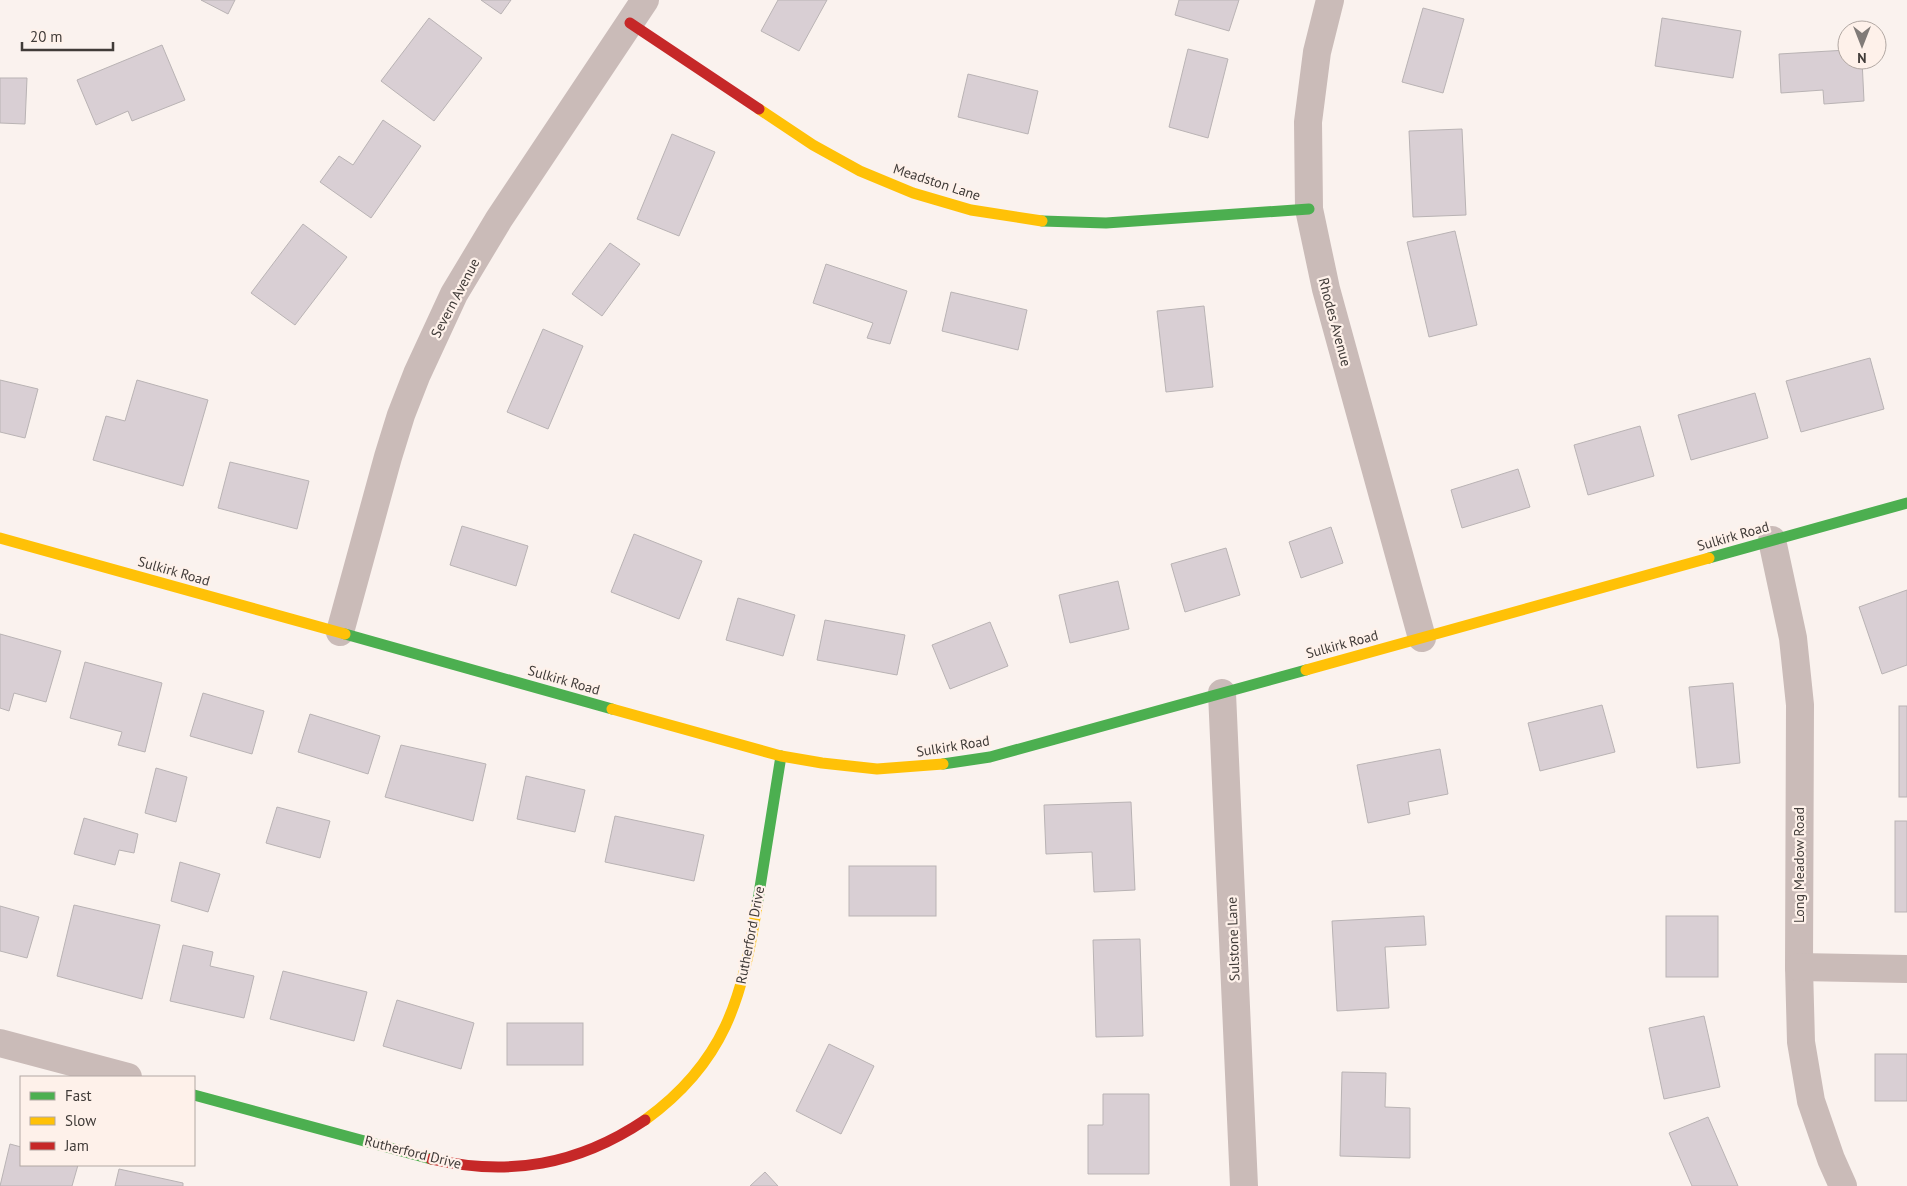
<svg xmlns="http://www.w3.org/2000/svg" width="1907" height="1186" font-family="'PT Sans',sans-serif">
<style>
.building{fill:#d9cfd4;stroke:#b9b3b4}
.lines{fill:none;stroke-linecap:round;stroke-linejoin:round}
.street{stroke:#cabbb8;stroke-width:28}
.fast{stroke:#4caf50;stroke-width:11}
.slow{stroke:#ffc107;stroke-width:11}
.jam{stroke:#c62828;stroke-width:11}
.labels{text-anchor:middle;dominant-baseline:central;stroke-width:4.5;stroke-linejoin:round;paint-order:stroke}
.street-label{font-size:14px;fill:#403b38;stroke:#fef1ea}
</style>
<rect width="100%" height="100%" fill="#faf2ee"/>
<g class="building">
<path d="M201,0H235L228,14Z"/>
<path d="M481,0H511L501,14Z"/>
<path d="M778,0H827L799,51L761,31Z"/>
<path d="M1179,0H1239L1229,31L1175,15Z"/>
<path d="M1423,8L1464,19L1443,93L1402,82Z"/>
<path d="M429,18L482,58L434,121L381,81Z"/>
<path d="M1662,18L1741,31L1733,78L1655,66Z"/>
<path d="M162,45L185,100L132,121L128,111L96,125L77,80Z"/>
<path d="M1188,49L1228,59L1208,138L1169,127Z"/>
<path d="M1847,50V60H1862L1864,101L1824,104L1823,90L1781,93L1779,54Z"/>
<path d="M968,74L1038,91L1028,134L958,117Z"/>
<path d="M0,78H27L25,124L0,123Z"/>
<path d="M383,120L421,146L371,218L320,182L339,156L353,165Z"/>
<path d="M1462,129L1466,215L1413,217L1409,131Z"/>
<path d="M672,134L715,152L679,236L637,219Z"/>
<path d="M303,224L347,257L295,325L251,293Z"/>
<path d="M1455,231L1477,325L1429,337L1407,242Z"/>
<path d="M610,243L640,264L602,316L572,294Z"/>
<path d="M826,264L907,291L890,344L867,338L873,323L813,303Z"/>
<path d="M951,292L1027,310L1018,350L942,331Z"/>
<path d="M1204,306L1213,387L1166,392L1157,311Z"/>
<path d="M543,329L583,346L548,429L507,412Z"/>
<path d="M1870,358L1884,409L1801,432L1786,381Z"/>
<path d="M0,380L38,389L25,438L0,432Z"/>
<path d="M137,380L208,400L183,486L93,460L106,416L125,421Z"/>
<path d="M1755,393L1768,438L1691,460L1678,415Z"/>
<path d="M1640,426L1654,476L1588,495L1574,445Z"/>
<path d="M230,462L309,481L297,529L218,508Z"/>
<path d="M1518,469L1530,507L1462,528L1451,490Z"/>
<path d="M462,526L528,546L516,586L450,565Z"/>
<path d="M1331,527L1343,563L1301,578L1289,542Z"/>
<path d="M634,534L702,561L679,619L611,592Z"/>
<path d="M1226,548L1240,595L1185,612L1171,564Z"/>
<path d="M1118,581L1129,629L1070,643L1059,595Z"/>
<path d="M1907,590V665L1882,674L1859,607Z"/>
<path d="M738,598L795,615L783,656L726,640Z"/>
<path d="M825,620L905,635L897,675L817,660Z"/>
<path d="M990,622L1008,666L950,689L932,645Z"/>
<path d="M0,634L61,651L46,702L14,693L9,711L0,708Z"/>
<path d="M85,662L162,683L145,752L118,745L122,732L70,718Z"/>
<path d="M1733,683L1740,763L1697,768L1689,687Z"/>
<path d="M203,693L264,711L252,754L190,736Z"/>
<path d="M1602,705L1615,752L1540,771L1528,723Z"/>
<rect x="1899" y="706" width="8" height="91"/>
<path d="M310,714L380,736L368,774L298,752Z"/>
<path d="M401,745L486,764L473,821L385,797Z"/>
<path d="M1440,749L1448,794L1408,802L1410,814L1368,823L1357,765Z"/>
<path d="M156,768L187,777L176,822L145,813Z"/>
<path d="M526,776L585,790L575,832L517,819Z"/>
<path d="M1131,802L1135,890L1094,892L1092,852L1046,854L1044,805Z"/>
<path d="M277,807L330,821L320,858L266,843Z"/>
<path d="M615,816L704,835L694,881L605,862Z"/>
<path d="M84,818L138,834L134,853L119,850L115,865L74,854Z"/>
<rect x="1895" y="821" width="12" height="91"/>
<path d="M180,862L220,874L208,912L171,901Z"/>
<rect x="849" y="866" width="87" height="50"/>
<path d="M74,905L160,925L142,999L57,976Z"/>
<path d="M0,906L39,917L27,958L0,951Z"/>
<path d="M1424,916L1426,945L1385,947L1389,1008L1337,1011L1332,921Z"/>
<rect x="1666" y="916" width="52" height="61"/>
<path d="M1140,939L1143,1036L1096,1037L1093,940Z"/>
<path d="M183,945L213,952L210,966L254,976L244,1018L170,1001Z"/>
<path d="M283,971L367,992L354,1041L270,1019Z"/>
<path d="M397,1000L474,1023L461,1069L383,1046Z"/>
<path d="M1704,1016L1720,1087L1664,1099L1649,1028Z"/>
<rect x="507" y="1023" width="76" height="42"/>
<path d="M829,1044L874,1066L841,1134L796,1111Z"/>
<rect x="1875" y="1054" width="32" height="47"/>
<path d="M1342,1072L1386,1073L1385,1107L1410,1108V1158L1340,1156Z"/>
<path d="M1103,1094H1149V1174H1088V1125H1103Z"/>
<path d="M1708,1117L1738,1186H1692L1669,1133Z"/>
<path d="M10,1144L21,1147V1165H78L72,1186H0Z"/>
<path d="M119,1169L183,1183V1186H115Z"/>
<path d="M765,1172L778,1186H750Z"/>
</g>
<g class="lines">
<g class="street">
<path d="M1330,0L1317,52L1308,122L1309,209L1326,289L1422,638"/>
<path d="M1772,540L1793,638L1800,705L1799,967L1801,1042L1811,1101L1831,1159L1843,1186"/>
<path d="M340,632L388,457L401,415L417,374L454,294L499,219L645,0"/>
<path d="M1222,693L1244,1186"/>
<path d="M1799,967L1907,969"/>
<path d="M0,1043L128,1077"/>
</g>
<g class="fast">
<path d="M1042,221L1106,223L1309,209"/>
<path d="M1709,558L1907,503"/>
<path d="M345,634L612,709"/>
<path d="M943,764L990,757L1306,670"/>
<path d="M757,906L781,756"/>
<path d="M194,1095L431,1159"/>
</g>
<g class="slow">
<path d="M759,109L813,145L860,171L913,193L971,210L1042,221"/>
<path d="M0,538L345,634"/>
<path d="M1306,670L1709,558"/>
<path d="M612,709L781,756L822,763L877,769L943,764"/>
<path d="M645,1120C725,1062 742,999 757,906"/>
</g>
<g class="jam">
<path d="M630,23L759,109"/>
<path d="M431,1159C509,1177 578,1165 645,1120"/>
</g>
</g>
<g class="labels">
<g class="street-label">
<text transform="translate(937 182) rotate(18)">Meadston Lane</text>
<text transform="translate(455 298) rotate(-62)">Severn Avenue</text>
<text transform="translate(1335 322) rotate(75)">Rhodes Avenue</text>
<text transform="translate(1733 536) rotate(-16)">Sulkirk Road</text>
<text transform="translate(174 571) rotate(16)">Sulkirk Road</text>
<text transform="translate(1342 644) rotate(-15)">Sulkirk Road</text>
<text transform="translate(564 680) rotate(16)">Sulkirk Road</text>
<text transform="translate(953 746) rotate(-9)">Sulkirk Road</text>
<text transform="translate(1799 865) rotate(-90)">Long Meadow Road</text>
<text transform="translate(750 935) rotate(-79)">Rutherford Drive</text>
<text transform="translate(1233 939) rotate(-92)">Sulstone Lane</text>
<text transform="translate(413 1152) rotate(14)">Rutherford Drive</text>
</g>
</g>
<rect x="20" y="1076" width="175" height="90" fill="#fef1ea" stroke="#b2a8a3"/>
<rect x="30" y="1092" width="25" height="8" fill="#4caf50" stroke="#b2a8a3"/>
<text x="65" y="1101" font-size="15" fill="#403b38">Fast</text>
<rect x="30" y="1117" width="25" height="8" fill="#ffc107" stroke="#b2a8a3"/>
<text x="65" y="1126" font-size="15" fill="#403b38">Slow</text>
<rect x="30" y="1142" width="25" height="8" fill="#c62828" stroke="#b2a8a3"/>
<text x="65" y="1151" font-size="15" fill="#403b38">Jam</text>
<g transform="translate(1862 45) rotate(180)"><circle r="24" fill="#fef1ea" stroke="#b2a8a3"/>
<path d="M0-4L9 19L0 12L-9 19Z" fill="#817b78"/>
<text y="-8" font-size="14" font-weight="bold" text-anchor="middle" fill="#403b38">N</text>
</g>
<path d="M22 42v8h91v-8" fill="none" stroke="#403b38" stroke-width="2.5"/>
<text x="30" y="42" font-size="15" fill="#403b38" stroke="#fef1ea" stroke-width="4" paint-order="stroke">20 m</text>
</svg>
